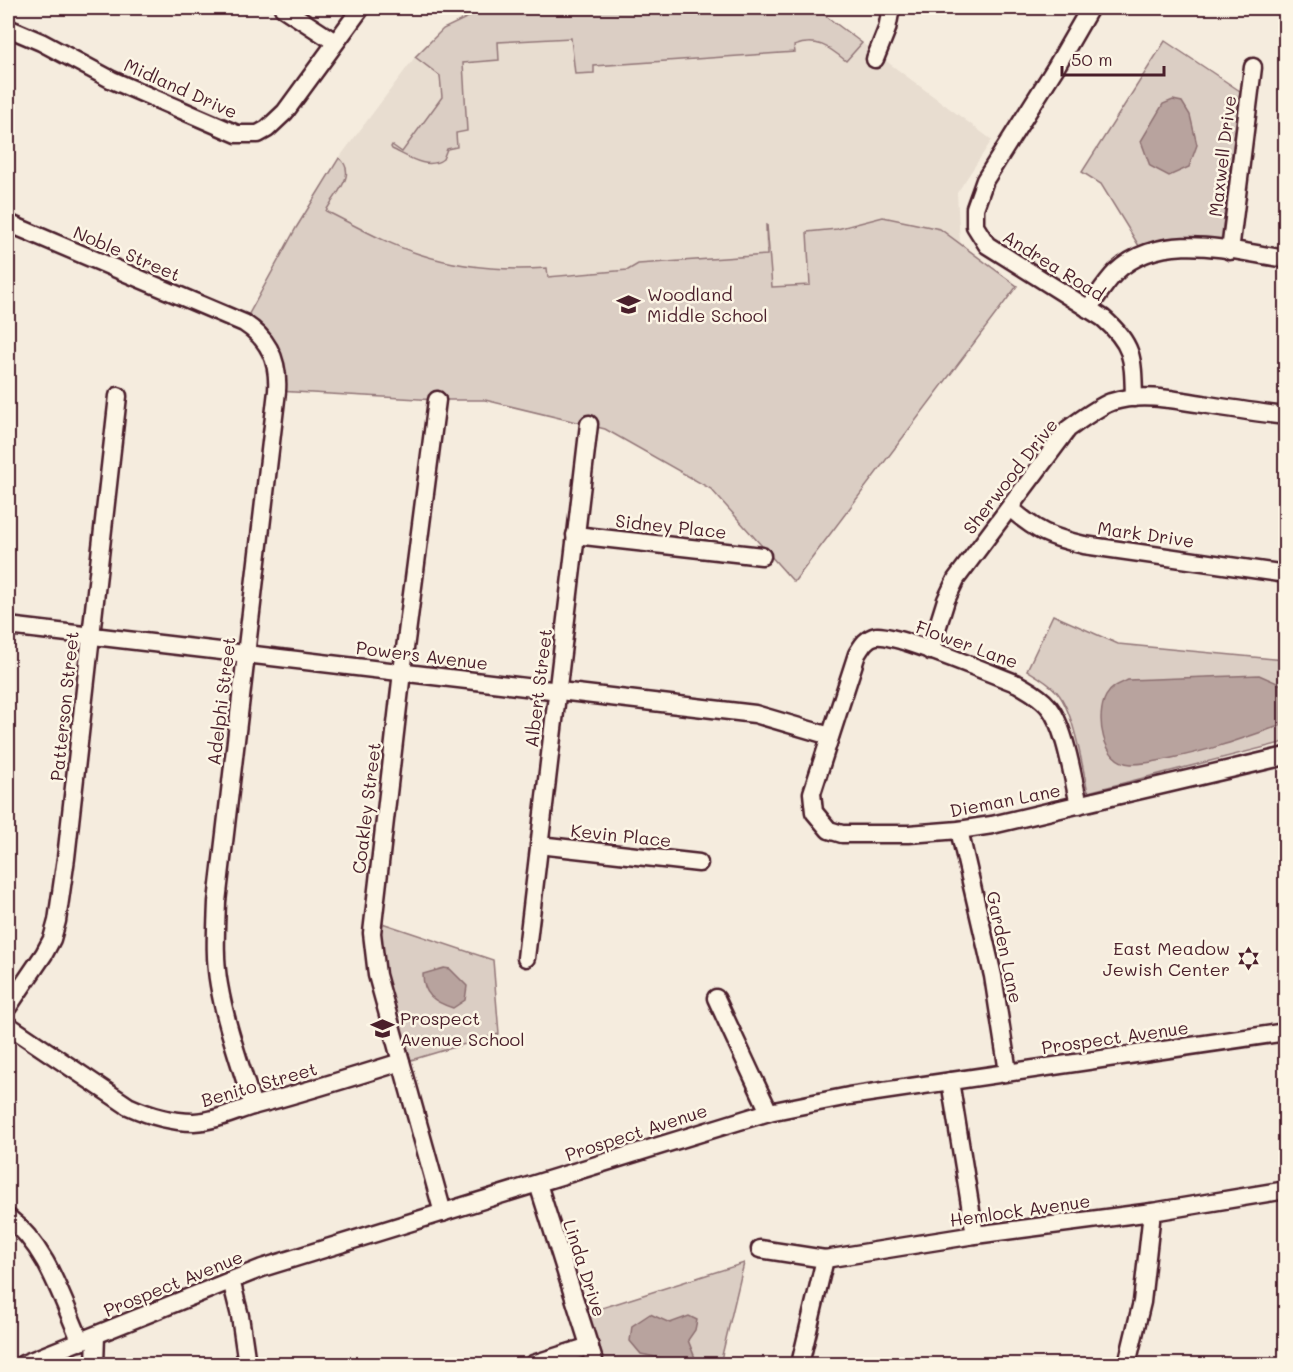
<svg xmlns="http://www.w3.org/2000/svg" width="1293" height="1372" font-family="Mali,sans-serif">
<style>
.built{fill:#e8ddd0}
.green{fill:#dbcec4;stroke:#927678;stroke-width:1.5}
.water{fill:#b8a39e;stroke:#8c6e70;stroke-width:1.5}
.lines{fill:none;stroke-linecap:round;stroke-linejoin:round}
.minor-casing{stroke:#4a1f2b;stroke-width:21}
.minor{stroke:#fcf5e5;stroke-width:16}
.labels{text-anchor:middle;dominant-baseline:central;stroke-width:5;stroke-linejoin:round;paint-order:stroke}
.street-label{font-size:18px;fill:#4a1f2b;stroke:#fcf5e5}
.poi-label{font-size:18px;fill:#4a1f2b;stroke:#fcf5e5;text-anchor:start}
</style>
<rect width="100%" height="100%" fill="#f5ecde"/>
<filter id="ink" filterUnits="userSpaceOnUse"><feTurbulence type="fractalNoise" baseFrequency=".0167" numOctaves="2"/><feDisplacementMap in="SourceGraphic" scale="12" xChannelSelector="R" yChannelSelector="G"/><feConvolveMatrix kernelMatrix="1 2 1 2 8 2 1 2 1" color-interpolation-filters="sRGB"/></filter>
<g filter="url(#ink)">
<path class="built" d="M487,8H815L992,140L957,193L960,242L1017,286L794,582L711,489L605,429L485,400H437L296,228L339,158L415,57L443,29Z"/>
<g class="green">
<path d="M487,8H815L862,43L846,61C829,47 816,37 794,46L795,52L594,66V73L575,74L571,38L498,42L499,60L463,63L467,131L456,133L457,147L447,149L443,159C428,171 407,156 392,149L391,147L392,145L402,152L442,97L440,76L415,57L443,29Z"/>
<path d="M1165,41L1240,91L1221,241L1167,238L1139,246L1101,184L1082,172Z"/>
<path d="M339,158C359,174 334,195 326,211C356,226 387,244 419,254C461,268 503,271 547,268L548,277L628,270L638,264L767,255L766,225H767L772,287L810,285L807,232L837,229L883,217L940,229L1017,286L794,582L711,489L605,429L485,400H437L277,391L278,380L244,323L296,228Z"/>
<path d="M1053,615L1118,644L1285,660V742L1088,792C1082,765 1074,712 1057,692C1049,683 1037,676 1027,670Z"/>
<path d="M379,922L493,960L499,1034L411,1060L380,967Z"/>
<path d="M744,1263L720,1364H600L583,1314Z"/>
</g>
<g class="water">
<path d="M1173,100L1182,102L1190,115L1197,145L1189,167L1169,176L1150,166L1141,141L1163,104Z"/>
<path d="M1259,675L1282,685C1288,696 1288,714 1282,725C1244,738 1212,750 1172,758C1159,761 1144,764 1131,764C1102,763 1095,716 1106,696C1111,687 1119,684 1128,680Z"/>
<path d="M444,968L450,969L467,986L465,1000L453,1008C434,1002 423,994 423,974Z"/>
<path d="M650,1314L670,1323L689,1316L697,1320L695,1330L688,1340L695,1358L675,1361L641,1354L630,1341L632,1326Z"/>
</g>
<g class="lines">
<defs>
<g id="minor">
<path d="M283,8L335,42"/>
<path d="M1090,8L1056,67L985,180L975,208V226L987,245L1103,318C1134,345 1133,359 1134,398"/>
<path d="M8,28L41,42L112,80L237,134H258L267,129L285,112L361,8"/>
<path d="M875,59L887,29L891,8"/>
<path d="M8,223L244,323C269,339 279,361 277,391L217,902C216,930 214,958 219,985C226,1026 241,1066 253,1106"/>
<path d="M1230,251L1253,67"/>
<path d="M1088,309C1097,297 1105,283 1116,272C1162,229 1231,251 1286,259"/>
<path d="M437,400L402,672L372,933L377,975L443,1213"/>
<path d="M1010,508C1037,532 1050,537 1084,545L1286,574"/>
<path d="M575,535L762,556"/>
<path d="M8,626L755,714L830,736"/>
<path d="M930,651L946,600L956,579L1068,429C1082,419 1096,408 1111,402C1142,392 1177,400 1208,405C1234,409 1260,413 1286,416"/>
<path d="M1079,805C1073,779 1065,725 1048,706C1040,696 1028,690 1018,684C994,675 895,633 876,636C866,638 862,646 857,654L812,793L814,812L829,830L842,834H909L959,830L992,825L1286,756"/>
<path d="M959,830L993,976L1008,1072"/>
<path d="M539,845L699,863"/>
<path d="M526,958L589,424"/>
<path d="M716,998L769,1112"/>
<path d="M8,1007L44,954L52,939L57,921L66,858L118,396"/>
<path d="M8,1025L128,1106C150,1116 170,1122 194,1122C216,1121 235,1111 256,1105C305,1092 353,1077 401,1062"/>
<path d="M950,1081L975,1235"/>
<path d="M538,1184L595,1364"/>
<path d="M8,1217C47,1247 61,1297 81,1342"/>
<path d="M760,1249L825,1259L975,1235L1152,1212L1286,1190"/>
<path d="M231,1280L240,1316L247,1364"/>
<path d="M23,1364L262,1268L769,1112L849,1096L1286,1032"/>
<path d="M95,1364L96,1336"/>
<path d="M533,1364L590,1346"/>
<path d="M800,1364L825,1259"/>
<path d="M1127,1364L1142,1302L1152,1212"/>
</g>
</defs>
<use href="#minor" class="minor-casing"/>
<use href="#minor" class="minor"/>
</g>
</g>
<defs>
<symbol id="school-bare" viewBox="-9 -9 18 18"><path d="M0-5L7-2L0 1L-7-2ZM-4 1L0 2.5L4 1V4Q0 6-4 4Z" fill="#4a1f2b" stroke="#fcf5e5" stroke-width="2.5" paint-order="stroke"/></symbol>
<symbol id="synagogue-bare" viewBox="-9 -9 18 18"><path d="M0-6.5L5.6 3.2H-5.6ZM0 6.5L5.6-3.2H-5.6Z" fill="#4a1f2b" stroke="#fcf5e5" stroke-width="2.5" paint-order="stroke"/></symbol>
</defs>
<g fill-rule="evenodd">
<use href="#school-bare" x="612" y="288" width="33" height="33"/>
<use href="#synagogue-bare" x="1232" y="942" width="33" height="33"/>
<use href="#school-bare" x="366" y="1012" width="33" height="33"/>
</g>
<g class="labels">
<g class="street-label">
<text transform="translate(181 88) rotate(24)">Midland Drive</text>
<text transform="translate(1222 156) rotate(-83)">Maxwell Drive</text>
<text transform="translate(127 253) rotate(23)">Noble Street</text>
<text transform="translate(1054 265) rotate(32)">Andrea Road</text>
<text transform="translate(1010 476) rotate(-52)">Sherwood Drive</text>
<text transform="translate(671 526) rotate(6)">Sidney Place</text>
<text transform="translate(1146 534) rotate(8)">Mark Drive</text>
<text transform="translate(967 644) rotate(20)">Flower Lane</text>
<text transform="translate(422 655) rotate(7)">Powers Avenue</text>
<text transform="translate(538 688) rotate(-83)">Albert Street</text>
<text transform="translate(221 701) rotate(-83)">Adelphi Street</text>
<text transform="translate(64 706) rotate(-84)">Patterson Street</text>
<text transform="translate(1005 800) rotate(-11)">Dieman Lane</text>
<text transform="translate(366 808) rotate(-83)">Coakley Street</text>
<text transform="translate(621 835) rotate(6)">Kevin Place</text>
<text transform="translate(1005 947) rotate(78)">Garden Lane</text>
<text transform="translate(1115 1037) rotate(-8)">Prospect Avenue</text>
<text transform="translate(259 1084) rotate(-16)">Benito Street</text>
<text transform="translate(636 1132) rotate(-18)">Prospect Avenue</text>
<text transform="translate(1020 1210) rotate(-8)">Hemlock Avenue</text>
<text transform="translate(585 1268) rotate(72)">Linda Drive</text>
<text transform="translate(173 1283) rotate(-22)">Prospect Avenue</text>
</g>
<g class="poi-label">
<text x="647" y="294">Woodland<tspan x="647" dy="21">Middle School</tspan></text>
<text x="1230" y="948" text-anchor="end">East Meadow<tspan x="1230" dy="21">Jewish Center</tspan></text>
<text x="400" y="1018">Prospect<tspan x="400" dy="21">Avenue School</tspan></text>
</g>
</g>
<rect width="1293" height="1372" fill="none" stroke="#fcf5e5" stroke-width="30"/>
<rect x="15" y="15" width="1263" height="1342" fill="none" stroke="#4a1f2b" stroke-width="2" filter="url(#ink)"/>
<path d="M1062 66v9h102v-9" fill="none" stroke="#4a1f2b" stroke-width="3"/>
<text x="1071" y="66" font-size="18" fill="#4a1f2b" stroke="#fcf5e5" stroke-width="4.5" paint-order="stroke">50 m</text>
</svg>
